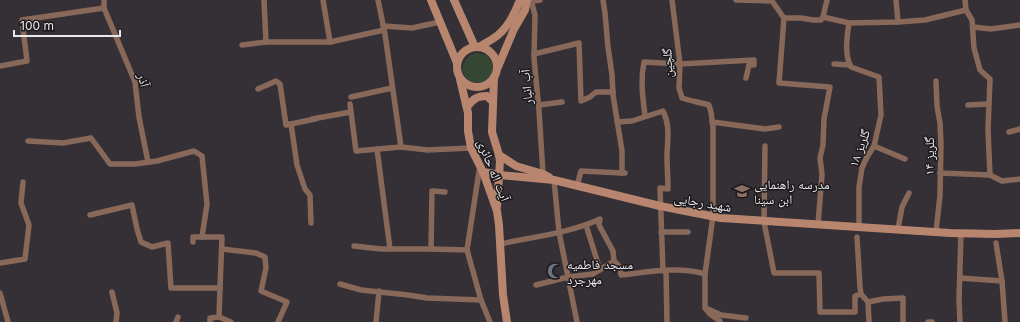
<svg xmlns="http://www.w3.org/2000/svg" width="1020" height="322" font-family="Inter,'Noto Naskh Arabic',sans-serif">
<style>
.green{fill:#354834}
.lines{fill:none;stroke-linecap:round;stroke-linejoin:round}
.street{stroke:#886859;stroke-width:5.5}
.secondary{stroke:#b8866e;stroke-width:8}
.labels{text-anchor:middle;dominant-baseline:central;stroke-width:3;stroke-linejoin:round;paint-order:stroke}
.street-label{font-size:13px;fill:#ebe7eb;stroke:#1b191c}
.poi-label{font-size:13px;fill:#ebe7eb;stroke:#1b191c;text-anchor:start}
</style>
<rect width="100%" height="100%" fill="#353036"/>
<path class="green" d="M476,53C479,54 483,54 486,55C492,59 494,69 491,75C489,78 487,79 484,81C464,89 452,62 476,53Z"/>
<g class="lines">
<g class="street">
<path d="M264,0L266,42"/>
<path d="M323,0L330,42"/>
<path d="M378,0L385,34L401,147"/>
<path d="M603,0L605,13L608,47L612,75L613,95L622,151V173H625"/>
<path d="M672,0L680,64L679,88L682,98C691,101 699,102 709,105L711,112L713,127V216L705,274V308L710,314L720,321V322"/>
<path d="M736,0L772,1L784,18L779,83L830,87L824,119L823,145L820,158L822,174L818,225"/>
<path d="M896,0L898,22"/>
<path d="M965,0L966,10L972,20L974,48L980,70L990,79L988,130L990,175"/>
<path d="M525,1L532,4L535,15L534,58L539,110L543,174"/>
<path d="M527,2L540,0"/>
<path d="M104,8V0"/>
<path d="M823,17L849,23C847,37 844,54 851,67L879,77L881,115L874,146L867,157L862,168L859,187V227"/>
<path d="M784,18H801L813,20H821L823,17L827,0"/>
<path d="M849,23L898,22L925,20L966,10"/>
<path d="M383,26L412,28L440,22"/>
<path d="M973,27L991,29L1020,25"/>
<path d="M242,45L266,42H330L384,30"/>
<path d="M534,54L579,43L581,101L590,97L596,92H613"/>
<path d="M834,64L850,65"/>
<path d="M0,66L27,61L22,20L104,8L135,82L139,117L148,162"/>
<path d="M936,81L937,106L940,123L941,144L940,195L936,232"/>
<path d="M258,89L276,81L280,84L286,125L315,119"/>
<path d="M351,97L392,88"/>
<path d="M350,104L356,151L401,147L428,150L471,148"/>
<path d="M539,105L562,102"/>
<path d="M968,105L989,104"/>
<path d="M645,116C643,98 640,81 644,62L680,64L754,60V65H749L746,78"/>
<path d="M312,119L351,112"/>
<path d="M617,122L632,121L663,111C671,127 667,141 667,157C667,168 668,178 668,189L660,188L663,271"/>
<path d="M712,122L765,129L779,127"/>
<path d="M291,124L297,165L305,189L310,195L311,223"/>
<path d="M1009,132L1020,129"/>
<path d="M28,141L63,143L91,138L110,164H135L157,161L194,151L202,156L207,204L202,237"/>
<path d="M765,146L764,222L774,273H819L820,312H855V296L861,294"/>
<path d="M874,146L905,159"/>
<path d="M377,149L390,249"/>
<path d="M480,165L467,250L481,300L490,322"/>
<path d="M940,173L990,175L1002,181L1020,179"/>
<path d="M554,180L559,232L577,322"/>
<path d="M577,186L581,171L622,173"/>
<path d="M90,215L132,205L137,229L141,242L152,247L168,243L171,288H220L219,317L210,318V322"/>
<path d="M586,225L600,270"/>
<path d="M898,229L902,207L909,193"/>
<path d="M661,232H688"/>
<path d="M857,237L860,287L861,294L868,302"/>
<path d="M193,242V237H222L220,288"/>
<path d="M996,243L1002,281L1005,322"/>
<path d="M500,244C532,237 570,233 600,219L599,225L613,251L614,261L620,267L621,275C648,272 679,266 705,274"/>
<path d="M354,246L381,249H431L467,250"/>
<path d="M222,249L256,253L265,257L266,268L261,291L287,302L278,322"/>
<path d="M431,249L432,191L445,192"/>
<path d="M0,263L25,259L29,225L21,203L23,182"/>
<path d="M666,271L667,322"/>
<path d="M960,278L1002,281"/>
<path d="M340,284L361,290L408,295L427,298L481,300"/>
<path d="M536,285L568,277L593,274L614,261"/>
<path d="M112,292L117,313L116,322"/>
<path d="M0,293L8,322"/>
<path d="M708,309L721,315L746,318"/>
<path d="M219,317L231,322"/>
<path d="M176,322L178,317"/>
<path d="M376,322L379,291"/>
<path d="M869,322L868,302L883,299L903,298V322"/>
<path d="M928,322H932"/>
<path d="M960,322L959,300L961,233"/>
</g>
<g class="secondary">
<path d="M431,0L457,63"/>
<path d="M454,0L475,47"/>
<circle cx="477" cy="67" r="20"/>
<path d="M479,47C485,43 492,40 498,35C509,26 515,13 520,0"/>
<path d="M498,67L514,29L525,10L527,0"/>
<path d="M494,77L492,132L499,155L500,161L497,206"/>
<path d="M460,79L468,113V131L471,148L483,172L497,211L499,225L503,295L507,322"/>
<path d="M467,107C473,99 477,96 487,96L493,102"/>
<path d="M499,155L516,166L543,174L549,177"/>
<path d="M483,172L500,175L554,180L660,206L721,218L950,233L995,234L1020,233"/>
</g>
</g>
<defs>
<symbol id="school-bare" viewBox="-9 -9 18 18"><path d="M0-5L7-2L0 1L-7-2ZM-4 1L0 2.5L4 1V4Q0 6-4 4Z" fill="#8d6e63" stroke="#1b191c" stroke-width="2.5" paint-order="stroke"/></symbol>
<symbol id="mosque-bare" viewBox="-9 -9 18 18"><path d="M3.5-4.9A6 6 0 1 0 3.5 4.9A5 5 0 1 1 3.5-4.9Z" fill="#6b7280" stroke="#1b191c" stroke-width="2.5" paint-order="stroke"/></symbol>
</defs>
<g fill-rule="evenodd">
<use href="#school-bare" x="731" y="180" width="22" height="22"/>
<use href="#mosque-bare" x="544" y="260" width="22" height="22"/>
</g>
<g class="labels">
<g class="street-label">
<text transform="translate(667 63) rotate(-93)">گلچین</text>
<text transform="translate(144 80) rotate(76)">آذر</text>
<text transform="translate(526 87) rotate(-95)">آب انبار</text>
<text transform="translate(859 148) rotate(-70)">گلریز ۱۸</text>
<text transform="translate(929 156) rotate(-90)">گلریز ۱۴</text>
<text transform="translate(494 170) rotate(68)">آیت اله حائری</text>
<text transform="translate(703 202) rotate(10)">شهید رجایی</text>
</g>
<g class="poi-label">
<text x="754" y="184">مدرسه راهنمایی<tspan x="754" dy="15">ابن سینا</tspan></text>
<text x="567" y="264">مسجد فاطمیه<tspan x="567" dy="15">مهرجرد</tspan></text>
</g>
</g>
<path d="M14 30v6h106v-6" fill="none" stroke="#ebe7eb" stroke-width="2"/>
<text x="20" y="30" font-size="12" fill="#ebe7eb" stroke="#1b191c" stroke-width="3" paint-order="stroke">100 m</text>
</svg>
